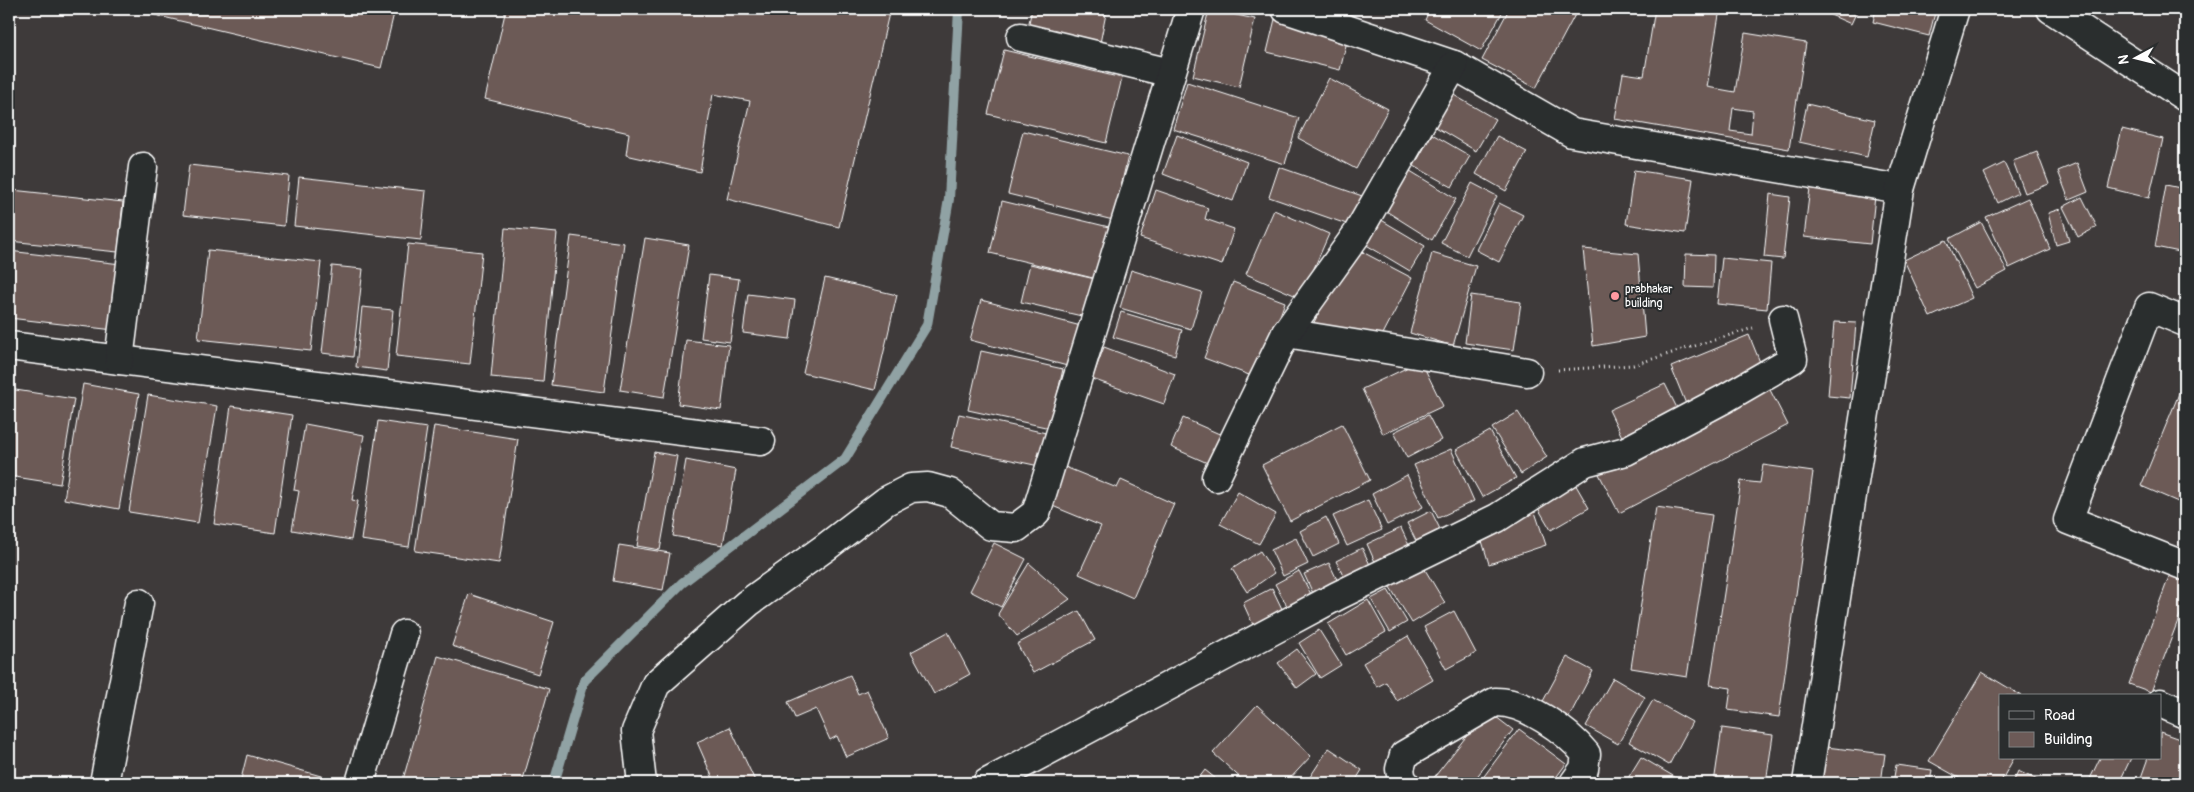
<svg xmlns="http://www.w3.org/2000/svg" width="2194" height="792" font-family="Pangolin,sans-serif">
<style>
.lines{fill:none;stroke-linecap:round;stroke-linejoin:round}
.stream{stroke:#90a2a4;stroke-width:10}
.building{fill:#6c5a57;stroke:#fff;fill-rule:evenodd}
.minor-casing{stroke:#fff;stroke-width:31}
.path{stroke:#fff;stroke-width:3;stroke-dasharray:1 4;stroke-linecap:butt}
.minor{stroke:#2a2d2e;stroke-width:28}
.poi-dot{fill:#ff9aa2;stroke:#2a2d2e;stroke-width:2}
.labels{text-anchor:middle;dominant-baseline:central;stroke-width:4;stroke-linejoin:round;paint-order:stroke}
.poi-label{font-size:12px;fill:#fff;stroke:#2a2d2e;text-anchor:start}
</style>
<rect width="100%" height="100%" fill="#3e3a3a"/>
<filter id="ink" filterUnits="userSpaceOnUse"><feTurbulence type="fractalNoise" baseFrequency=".02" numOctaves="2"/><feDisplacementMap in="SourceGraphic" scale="10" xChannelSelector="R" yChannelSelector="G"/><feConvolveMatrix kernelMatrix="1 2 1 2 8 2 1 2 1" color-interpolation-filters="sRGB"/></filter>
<g filter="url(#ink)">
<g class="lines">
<path class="stream" d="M554,783L584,681L682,583L845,459L927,325L949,199L959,9"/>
</g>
<g class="building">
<path d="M129,9H395L381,68Z"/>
<path d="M506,9H764V11L771,12L772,9H890L839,227L727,199L750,101L713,94L700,172L626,155L629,133L485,99Z"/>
<path d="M1032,9H1107L1100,43L1028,27Z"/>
<path d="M1209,9L1255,19L1239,87L1193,76Z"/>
<path d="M1430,9H1504L1481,51L1425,20Z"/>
<path d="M1509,9H1578L1536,88L1482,60Z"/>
<path d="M1655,9H1720L1707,87L1735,92L1745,33L1806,43L1789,149L1615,119L1623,73L1644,76ZM1733,108L1753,111L1751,134L1730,131Z"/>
<path d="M1817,9H1858L1851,24Z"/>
<path d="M1876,9H1936L1929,36L1873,22Z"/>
<path d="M1275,19L1348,37L1340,70L1267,52Z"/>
<path d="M1004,50L1122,78L1106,143L988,114Z"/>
<path d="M1329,78L1388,109L1356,169L1298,138Z"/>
<path d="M1187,82L1299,118L1285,164L1173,129Z"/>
<path d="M1452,94L1495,119L1476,151L1434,126Z"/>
<path d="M1807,104L1875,120L1867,157L1799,142Z"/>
<path d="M2122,129L2163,139L2149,198L2108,188Z"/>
<path d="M1023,131L1128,156L1113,220L1008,194Z"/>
<path d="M1432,134L1470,156L1452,187L1414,166Z"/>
<path d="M1177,135L1247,162L1233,201L1163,174Z"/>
<path d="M1497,136L1527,152L1506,191L1476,174Z"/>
<path d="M2037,152L2049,184L2025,193L2013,161Z"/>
<path d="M2004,163L2018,193L1998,203L1984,173Z"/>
<path d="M2077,163L2088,192L2069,200L2058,171Z"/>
<path d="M189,165L289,176L284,226L183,215Z"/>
<path d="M1402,166L1456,199L1432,240L1378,206Z"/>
<path d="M1279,167L1368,198L1358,228L1269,197Z"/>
<path d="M1634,170L1693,179L1685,233L1626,224Z"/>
<path d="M299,177L426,191L421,240L294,226Z"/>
<path d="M1472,183L1497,196L1467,256L1441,243Z"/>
<path d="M2166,185L2185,189V253L2155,247Z"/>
<path d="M1810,188L1875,196L1870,244L1804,237Z"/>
<path d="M12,190L123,202L118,252L9,241Z"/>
<path d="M1156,190L1208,208L1205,219L1234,229L1222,265L1140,238Z"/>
<path d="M1770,194L1790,197L1783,259L1764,257Z"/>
<path d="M2082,197L2097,227L2078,237L2063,207Z"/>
<path d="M2028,198L2050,249L2009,268L1986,217Z"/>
<path d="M1002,201L1113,228L1101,280L990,253Z"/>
<path d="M1499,203L1523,215L1499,262L1476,250Z"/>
<path d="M2060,209L2069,241L2056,245L2048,213Z"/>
<path d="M1274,210L1329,234L1301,298L1246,274Z"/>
<path d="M1373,215L1425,246L1410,271L1358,240Z"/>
<path d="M1981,222L2007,271L1975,288L1949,239Z"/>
<path d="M505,228L557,233L543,382L491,377Z"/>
<path d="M571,236L624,243L604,392L551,385Z"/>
<path d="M645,238L689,245L664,397L620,390Z"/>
<path d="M1946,240L1972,298L1930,317L1904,260Z"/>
<path d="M408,244L482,252L470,364L396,356Z"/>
<path d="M1353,247L1412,278L1382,336L1311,328Z"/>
<path d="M1583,249L1638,254L1645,337L1593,346Z"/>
<path d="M208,250L321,262L311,351L198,339Z"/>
<path d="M9,251L121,264L114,330L9,318Z"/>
<path d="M1432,253L1476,266L1453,346L1410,333Z"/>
<path d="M1686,254L1714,255L1713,288L1685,287Z"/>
<path d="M1722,258L1771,263L1767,309L1717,304Z"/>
<path d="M1030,264L1095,279L1086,317L1021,302Z"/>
<path d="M332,266L363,269L353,357L322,353Z"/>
<path d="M1131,270L1202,292L1191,329L1120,308Z"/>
<path d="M709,275L739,279L730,342L701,338Z"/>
<path d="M825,278L897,295L875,390L803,373Z"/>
<path d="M1233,282L1285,302L1257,378L1204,358Z"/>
<path d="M748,294L795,300L790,339L743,333Z"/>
<path d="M1471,295L1521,302L1514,350L1465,343Z"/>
<path d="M981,300L1081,326L1071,367L970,340Z"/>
<path d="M362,307L393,310L387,371L356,367Z"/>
<path d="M1121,312L1182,330L1175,355L1113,337Z"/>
<path d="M1834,322L1856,323L1850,398L1828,396Z"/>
<path d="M1749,335L1764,372L1686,404L1671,367Z"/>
<path d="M686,340L729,345L721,410L678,404Z"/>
<path d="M1104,347L1175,374L1164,404L1092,379Z"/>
<path d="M981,351L1063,369L1050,428L968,410Z"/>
<path d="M1421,361L1443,406L1383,434L1362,389Z"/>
<path d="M2185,379V505L2141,486Z"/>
<path d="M83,384L139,394L119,509L64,499Z"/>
<path d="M1665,384L1681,416L1625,443L1609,410Z"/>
<path d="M1768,386L1788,425L1619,513L1599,474Z"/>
<path d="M9,389L74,399L60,484L9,476Z"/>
<path d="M148,395L217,406L198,523L129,512Z"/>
<path d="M231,406L292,415L275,533L214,524Z"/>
<path d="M1518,412L1547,457L1521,474L1492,428Z"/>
<path d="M959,414L1046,433L1039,466L951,447Z"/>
<path d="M1428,415L1441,440L1407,458L1394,432Z"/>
<path d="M1183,418L1224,436L1212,465L1171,447Z"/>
<path d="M378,421L427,428L409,547L361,540Z"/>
<path d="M305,424L364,435L352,500L358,501L351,540L292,530L299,491L294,490Z"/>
<path d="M1342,424L1370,480L1290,521L1262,465Z"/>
<path d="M434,426L518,439L499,563L415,551Z"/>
<path d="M1490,431L1516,478L1482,497L1456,450Z"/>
<path d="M1451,449L1474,501L1438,518L1414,465Z"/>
<path d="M654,452L677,456L660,550L637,546Z"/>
<path d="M686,460L736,470L723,545L673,536Z"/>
<path d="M1763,465L1813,472L1779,717L1728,710L1731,688L1710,685L1741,481L1760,483Z"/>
<path d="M1065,467L1117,488L1121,480L1174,504L1133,598L1079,574L1101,526L1050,505Z"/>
<path d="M1407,475L1423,507L1387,525L1372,494Z"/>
<path d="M1570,475L1589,508L1551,530L1532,498Z"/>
<path d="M1238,492L1276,514L1259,544L1220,524Z"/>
<path d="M1368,500L1382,530L1347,546L1333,516Z"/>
<path d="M1656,507L1712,515L1687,677L1631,668Z"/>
<path d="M1431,511L1444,537L1420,549L1407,523Z"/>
<path d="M1535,512L1546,545L1489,564L1479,531Z"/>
<path d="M1326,517L1339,544L1313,557L1300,531Z"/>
<path d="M1401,528L1413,554L1379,571L1367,544Z"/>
<path d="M1296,538L1308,564L1283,576L1271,550Z"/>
<path d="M994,543L1026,559L1001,607L970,591Z"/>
<path d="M619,545L670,553L663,590L613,581Z"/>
<path d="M1362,548L1374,573L1348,586L1336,561Z"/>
<path d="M1260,551L1274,573L1247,592L1232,569Z"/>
<path d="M1418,558L1445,603L1412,623L1385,579Z"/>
<path d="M1029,563L1070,599L1017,636L998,614Z"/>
<path d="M1329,563L1342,590L1317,602L1304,574Z"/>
<path d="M1299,571L1314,600L1291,613L1275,584Z"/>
<path d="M2170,574L2185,580V602L2151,692L2129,684Z"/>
<path d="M1272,588L1284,613L1254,627L1243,603Z"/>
<path d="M1388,590L1407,622L1390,632L1371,599Z"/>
<path d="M469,594L554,622L538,674L452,646Z"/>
<path d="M1368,600L1386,632L1346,655L1328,624Z"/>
<path d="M1079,611L1095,640L1033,673L1017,644Z"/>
<path d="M1454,611L1476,653L1446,669L1424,627Z"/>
<path d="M1319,630L1341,665L1320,678L1299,643Z"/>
<path d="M948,632L970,674L934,694L911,652Z"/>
<path d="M1408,636L1433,680L1397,701L1386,682L1377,687L1363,663Z"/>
<path d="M1297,649L1316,674L1297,688L1278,663Z"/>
<path d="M438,656L549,689L522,783H402Z"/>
<path d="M1567,657L1593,671L1569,717L1542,703Z"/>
<path d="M1982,672L2022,696H2000V758H2014L2000,783H1968L1929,761Z"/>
<path d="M850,675L858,694L867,690L889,738L846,757L837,736L830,740L816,709L795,718L788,702Z"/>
<path d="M1613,678L1645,697L1618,744L1586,726Z"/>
<path d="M1653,700L1692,722L1669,765L1629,742Z"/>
<path d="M1257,705L1311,756L1286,783H1246L1213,753Z"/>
<path d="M1487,710L1513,730L1472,783H1437L1432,780Z"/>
<path d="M730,727L756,783H715L697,742Z"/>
<path d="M1722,728L1773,735L1766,783H1714Z"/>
<path d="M1519,729L1566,764L1552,783H1479Z"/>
<path d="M2160,732L2185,741V783H2139L2148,758H2160Z"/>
<path d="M1826,747L1885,754L1881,783H1822Z"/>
<path d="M1329,748L1362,770L1354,783H1306Z"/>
<path d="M247,755L335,780L334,783H240Z"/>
<path d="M1641,757L1685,783H1625Z"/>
<path d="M2100,758H2131L2119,783H2088Z"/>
<path d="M1896,765L1932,770L1930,783H1893Z"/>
<path d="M1205,770L1221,783H1195Z"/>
<path d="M2018,771L2044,783H2013Z"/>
</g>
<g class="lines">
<defs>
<g id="minor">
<path d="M1286,9L1454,65L1572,133L1900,189"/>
<path d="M2051,9L2185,97"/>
<path d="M1021,37L1171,73"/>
<path d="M2185,322L2149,307L2068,520L2185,566"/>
<path d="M1286,333L1527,372"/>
<path d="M9,346L761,441"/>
<path d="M119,360L143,167"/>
<path d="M1216,477L1286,333L1357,234L1454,65"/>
<path d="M2160,703L2185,714"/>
<path d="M104,783L139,603"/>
<path d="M360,783L404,634"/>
<path d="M642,783L636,731L656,684L748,603L826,547L886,501L911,488L928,487L950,493L991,526L1016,528L1036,513L1191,9"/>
<path d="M987,783L1337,596L1497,518L1585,462L1626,451L1724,399L1793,359L1783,319"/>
<path d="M1405,783L1402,781L1400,769L1404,755L1495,702C1525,701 1567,731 1586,754L1584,769L1574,783"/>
<path d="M1807,783L1900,189L1955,9"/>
</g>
</defs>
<use href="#minor" class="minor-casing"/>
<path class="path" d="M1558,370L1633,365L1753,328"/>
<use href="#minor" class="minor"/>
</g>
</g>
<circle class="poi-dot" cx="1615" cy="296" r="5"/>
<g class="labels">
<g class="poi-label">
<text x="1625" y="289">prabhakar<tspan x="1625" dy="14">building</tspan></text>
</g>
</g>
<rect width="2194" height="792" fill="none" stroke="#2a2d2e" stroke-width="30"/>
<rect x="15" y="15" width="2164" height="762" fill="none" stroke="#fff" stroke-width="2" filter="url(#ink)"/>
<rect x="1999" y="694" width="162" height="65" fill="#2a2d2e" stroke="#7f8182"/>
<rect x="2009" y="711" width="25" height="8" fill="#2a2d2e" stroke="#7f8182"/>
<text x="2044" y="720" font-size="15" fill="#ffffff">Road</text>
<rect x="2009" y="732" width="25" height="15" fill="#6c5a57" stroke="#7f8182"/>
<text x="2044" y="744" font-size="15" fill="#ffffff">Building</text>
<g transform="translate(2136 58) rotate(263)" stroke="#2a2d2e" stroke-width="4" paint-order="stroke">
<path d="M0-4L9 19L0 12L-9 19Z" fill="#ffffff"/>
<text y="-8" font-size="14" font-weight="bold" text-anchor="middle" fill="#ffffff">N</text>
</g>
</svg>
